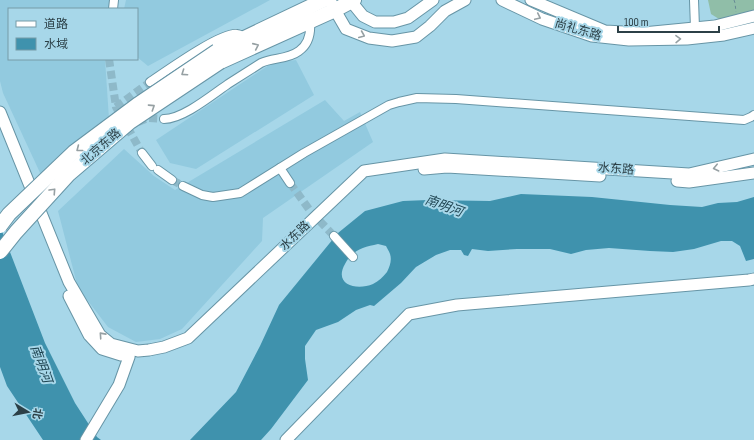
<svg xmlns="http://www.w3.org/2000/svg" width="754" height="440" font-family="'Sofia Sans Condensed','Noto Sans SC',sans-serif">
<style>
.built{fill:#92cadf}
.green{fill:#90bea8}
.water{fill:#3f92ad;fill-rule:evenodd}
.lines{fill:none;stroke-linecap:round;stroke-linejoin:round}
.street-tunnel{stroke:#8eb9c9;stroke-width:8;stroke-dasharray:8 4;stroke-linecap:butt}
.street-casing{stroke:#6795a6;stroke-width:10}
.secondary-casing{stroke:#6795a6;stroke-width:13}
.highway-casing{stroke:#6795a6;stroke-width:16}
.path{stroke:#678995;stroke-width:1;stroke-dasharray:3 3;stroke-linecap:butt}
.street{stroke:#fff;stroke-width:8}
.secondary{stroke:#fff;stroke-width:11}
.highway{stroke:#fff;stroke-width:14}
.highway-bridge-casing{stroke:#6795a6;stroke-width:16;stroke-linecap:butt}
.highway-bridge{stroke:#fff;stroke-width:14}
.oneway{stroke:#96a0a3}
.labels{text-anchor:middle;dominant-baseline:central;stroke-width:4;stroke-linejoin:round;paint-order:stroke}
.street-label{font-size:12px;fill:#2c4047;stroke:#a7d7e9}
.water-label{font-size:13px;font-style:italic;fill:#1d424f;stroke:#a7d7e9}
</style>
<rect width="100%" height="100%" fill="#a7d7e9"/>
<g class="built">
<path d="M0,0H111L109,9H9V59H105L109,119L42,177L3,93L0,81Z"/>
<path d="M126,0H270L148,66L137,57V9H124Z"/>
<path d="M296,60L314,95L196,169L170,163L156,140L272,63Z"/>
<path d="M325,100L344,121L360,112L373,142L263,218L262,241L182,329L160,339L136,342L108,327L78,288L58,211L124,149L154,176L175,190Z"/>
</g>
<path class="green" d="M708,0H754V10L733,17L719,19L711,14Z"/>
<g class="water">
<path d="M521,194L592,197L670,205L702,207L718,203L737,202L754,197V259L746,261L740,246L732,241H721L694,249L673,252L650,251L609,248L586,250L571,254L550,249H517L488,251L472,249L468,256L464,255L461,250H450L436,255L416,267L401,283L374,306L370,305L356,310L338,322L316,330L305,346V359L308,380L271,429L261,440H190L236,392L260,346L279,305L338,233L365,211L403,201L428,200L490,201ZM378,244L386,246C387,248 389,251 390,254C392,260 390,266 387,272C383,277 379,281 373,284C357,291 333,285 345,264C352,250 364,247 378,244Z"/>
<path d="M0,226L45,343L75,403L97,437L101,440H43L7,386L0,367Z"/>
</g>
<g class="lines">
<g class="street-tunnel">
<path d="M109,59L116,107L142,153"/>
<path d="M116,107L150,82"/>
<path d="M138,122L148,118L164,119"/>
<path d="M172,180L183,186"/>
<path d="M290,183L311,212L334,236"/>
</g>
<defs>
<g id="street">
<path d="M694,0L695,28L696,33"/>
<path d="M113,9L114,0"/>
<path d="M150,82C165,72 222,31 237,34C239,34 243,36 245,37"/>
<path d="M164,119C183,119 212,95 228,84C239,77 250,70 261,63C273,57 287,60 299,51C309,44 311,34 310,22"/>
<path d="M142,153L152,166"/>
<path d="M280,168L290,183"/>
<path d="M158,170L172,180"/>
<path d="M183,186L202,195L213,197L240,193L304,153L389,105L399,102L417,98L456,99L744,120L751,117L754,115"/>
<path d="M334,236L353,257"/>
</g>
<g id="secondary">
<path d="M330,0L335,10L346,29L369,38L392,41L416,37L430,26L445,11L465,0"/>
<path d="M350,0L363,16L375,22H394L408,18L433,0"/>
<path d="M502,0L542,19L592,36L629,40L687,39L724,35L754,28"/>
<path d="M531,0L605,31L643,33L715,26L754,16"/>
<path d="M0,112L69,282L100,335L111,344L138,351L149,350L164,347L188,338L364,171L445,159L689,174L754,159"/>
<path d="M424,169L447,167L600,176"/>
<path d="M677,181L689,182L754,173"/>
<path d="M69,296L89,335L102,349L121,355"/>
<path d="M86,440L119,385L129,357L130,350"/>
<path d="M286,440L409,314L457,305L749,280L754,279"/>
</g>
<g id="highway">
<path d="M217,51L324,0"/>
<path d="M220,62L335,10L354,0"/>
</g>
</defs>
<use href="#street" class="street-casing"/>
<use href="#secondary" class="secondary-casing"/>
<use href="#highway" class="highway-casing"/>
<path class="path" d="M734,0L735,3L736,12"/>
<use href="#street" class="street"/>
<use href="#secondary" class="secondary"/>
<use href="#highway" class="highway"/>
<defs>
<g id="highway-bridge">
<path d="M0,226L9,214L74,152L137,105L217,51"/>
<path d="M0,252L16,232L68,175L130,122L220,62"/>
</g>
</defs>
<use href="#highway-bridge" class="highway-bridge-casing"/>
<use href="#highway-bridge" class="highway-bridge"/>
</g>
<defs><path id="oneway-chevron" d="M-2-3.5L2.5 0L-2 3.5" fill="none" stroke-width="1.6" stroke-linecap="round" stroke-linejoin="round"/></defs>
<g class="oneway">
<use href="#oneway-chevron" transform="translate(538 17) rotate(25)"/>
<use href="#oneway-chevron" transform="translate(362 35) rotate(23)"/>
<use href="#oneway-chevron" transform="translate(678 39) rotate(-1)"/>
<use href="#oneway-chevron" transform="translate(256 46) rotate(-24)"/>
<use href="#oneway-chevron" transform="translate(184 73) rotate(146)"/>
<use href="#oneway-chevron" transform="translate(152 107) rotate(-33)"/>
<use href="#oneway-chevron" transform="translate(79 149) rotate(142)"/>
<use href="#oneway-chevron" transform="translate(716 168) rotate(167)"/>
<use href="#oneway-chevron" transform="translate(53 191) rotate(-47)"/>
<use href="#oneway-chevron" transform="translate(102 335) rotate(-132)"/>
</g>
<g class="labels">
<g class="street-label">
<text transform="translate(578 30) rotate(16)">尚礼东路</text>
<text transform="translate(101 147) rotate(-41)">北京东路</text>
<text transform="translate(616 169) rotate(4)">水东路</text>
<text transform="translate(295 236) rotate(-44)">水东路</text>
</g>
<g class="water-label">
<text transform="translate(444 206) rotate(20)">南明河</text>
<text transform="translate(41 364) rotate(70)">南明河</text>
</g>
</g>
<rect x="8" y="8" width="130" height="52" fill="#a7d7e9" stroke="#769ba8"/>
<rect x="16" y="21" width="20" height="6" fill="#ffffff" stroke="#769ba8"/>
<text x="44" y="28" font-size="12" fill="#2c4047">道路</text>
<rect x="16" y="38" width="20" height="12" fill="#3f92ad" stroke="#769ba8"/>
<text x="44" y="48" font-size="12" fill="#2c4047">水域</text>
<g transform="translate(28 412) rotate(100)" stroke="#a7d7e9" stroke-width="3" paint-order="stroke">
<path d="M0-3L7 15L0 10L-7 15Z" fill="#2c4047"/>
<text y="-6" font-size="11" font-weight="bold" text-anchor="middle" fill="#2c4047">北</text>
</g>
<path d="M618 26v6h101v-6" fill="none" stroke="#2c4047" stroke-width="2"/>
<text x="624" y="26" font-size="12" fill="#2c4047" stroke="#a7d7e9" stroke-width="3" paint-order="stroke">100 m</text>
</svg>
